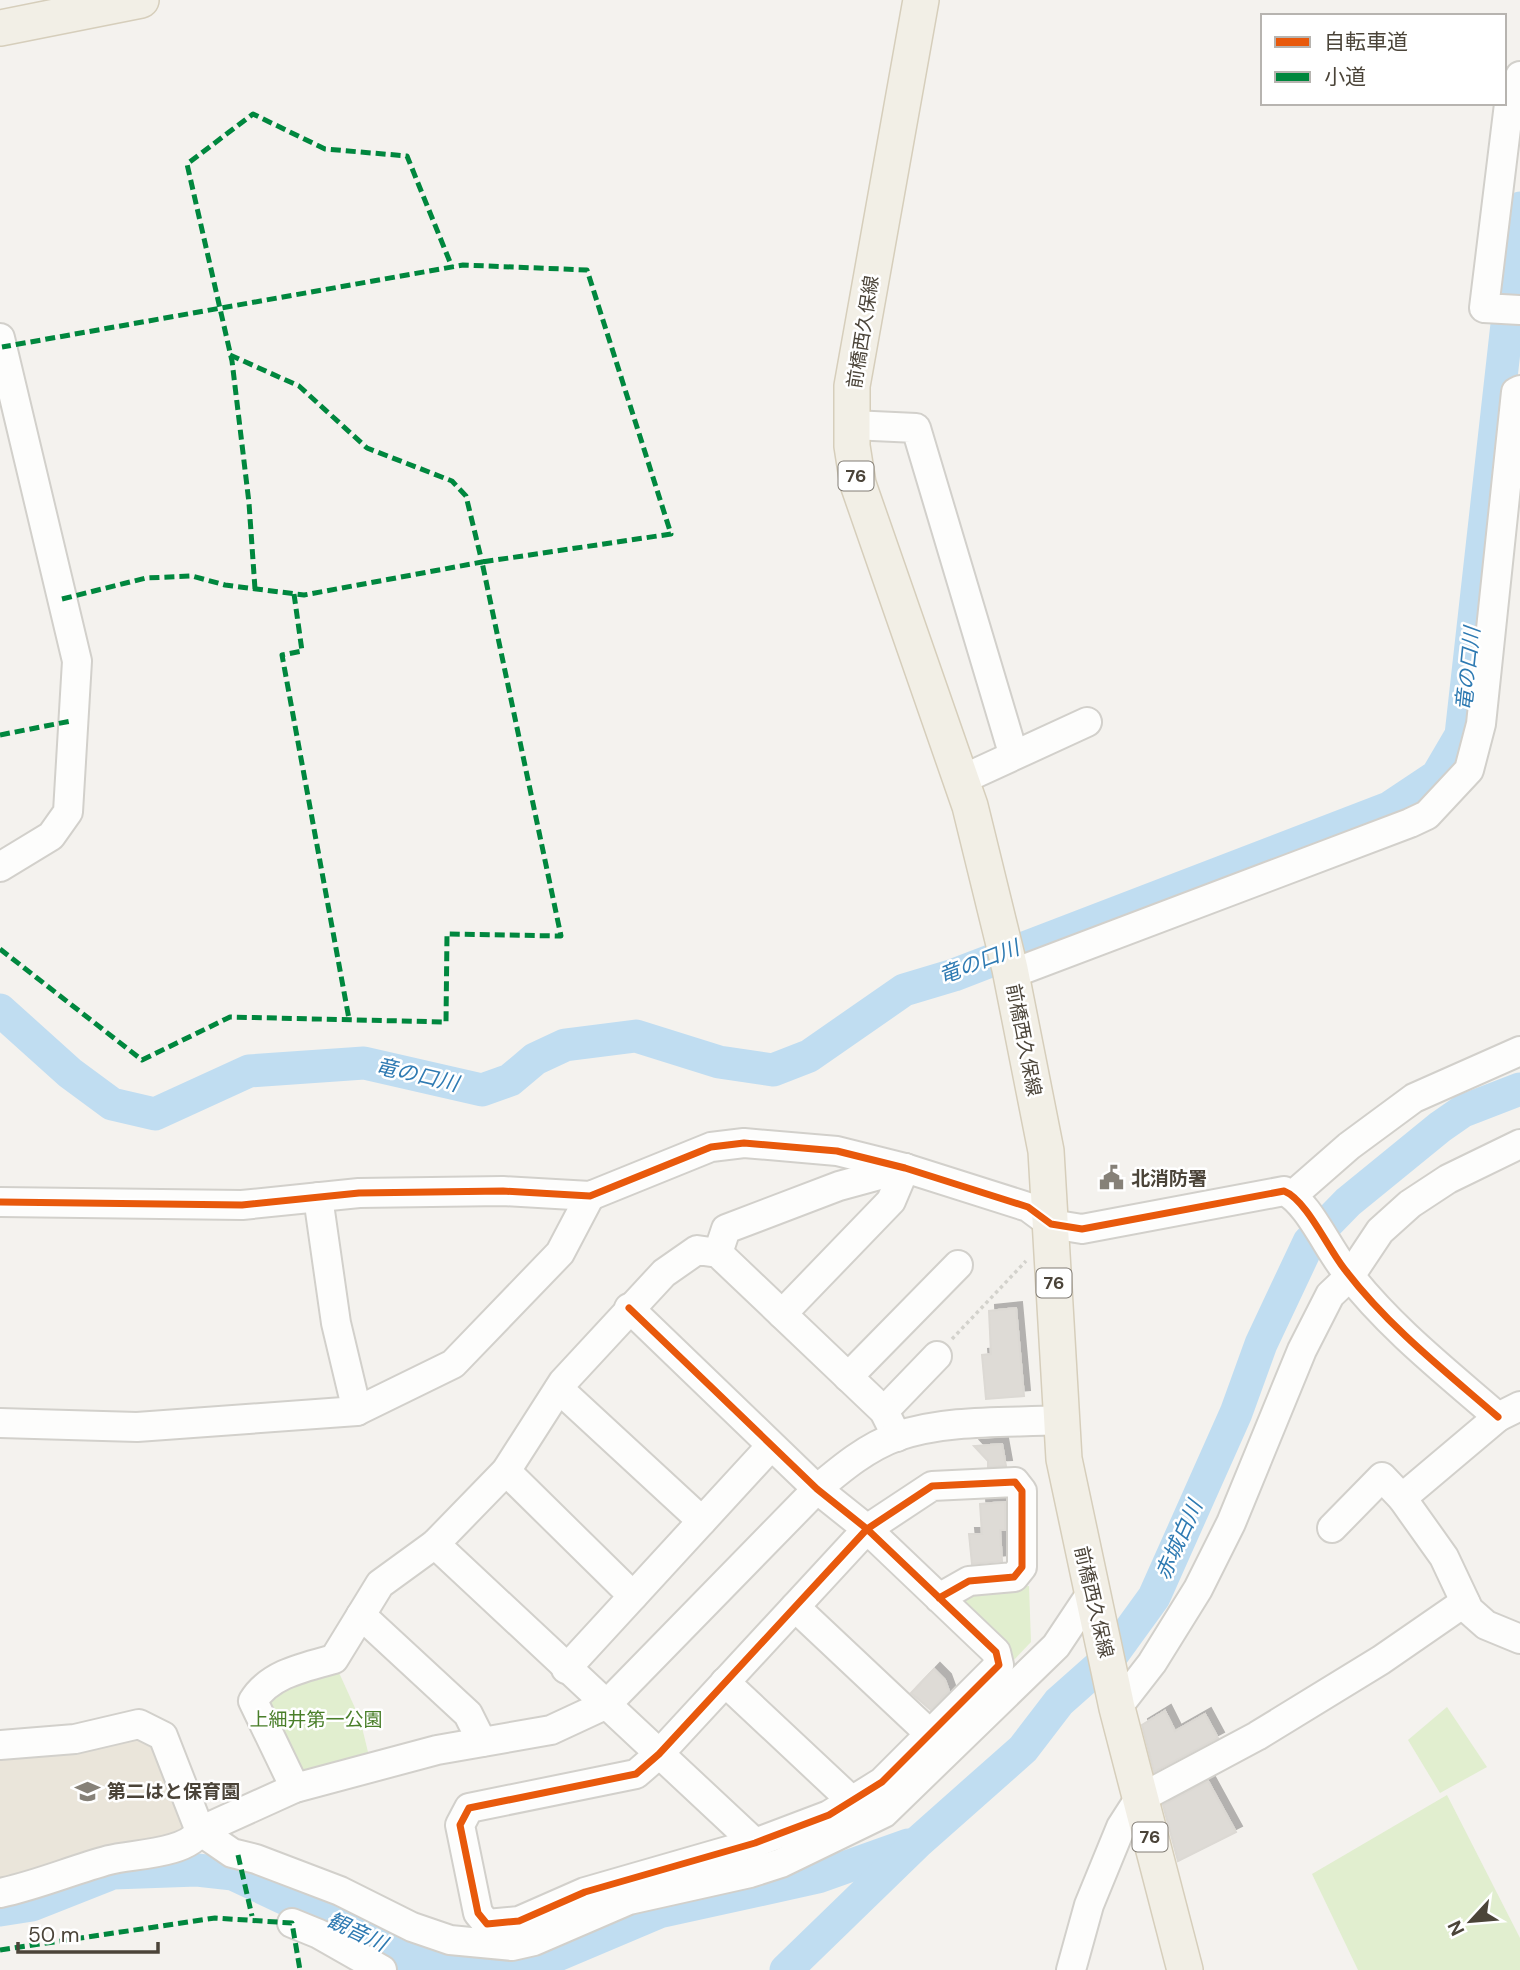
<svg xmlns="http://www.w3.org/2000/svg" width="1520" height="1970" font-family="'DM Sans','Noto Sans JP',sans-serif">
<style>
.education{fill:#eae5da}
.green{fill:#e1eecf}
.lines{fill:none;stroke-linecap:round;stroke-linejoin:round}
.river{stroke:#c0ddf1;stroke-width:33}
.building{fill:#dedbd6;stroke:#dcd9d4;stroke-width:2;filter:url(#shadow)}
.minor-casing{stroke:#d2d0cb;stroke-width:32}
.major-casing{stroke:#d6cebb;stroke-width:38}
.path{stroke:#d3d2cc;stroke-width:3.5;stroke-dasharray:3.5 3.5;stroke-linecap:butt}
.minor{stroke:#fdfdfc;stroke-width:28}
.major{stroke:#f2efe6;stroke-width:35}
.quiet{stroke:#00873e;stroke-width:5;stroke-dasharray:10 5;stroke-linecap:butt}
.cycleway-casing{stroke:#fff;stroke-width:11}
.cycleway{stroke:#e8590c;stroke-width:7}
.labels{text-anchor:middle;dominant-baseline:central;stroke-width:5;stroke-linejoin:round;paint-order:stroke}
.shield{fill:#fff;stroke:#817c74;stroke-width:2}
.shield-label{font-size:18px;font-weight:bold;fill:#4b4439}
.street-label{font-size:19px;fill:#4b4439;stroke:#fff}
.poi-label{font-size:19px;font-weight:bold;fill:#4b4439;stroke:#fff;text-anchor:start}
.park-label{font-size:19px;fill:#4a7f2a;stroke:#fff}
.water-label{font-size:21px;font-style:italic;fill:#2e7ab2;stroke:#fff}
</style>
<defs>
<filter id="shadow"><feDropShadow dx="6" dy="-6" stdDeviation="0" flood-color="#0004"/></filter>
</defs>
<rect width="100%" height="100%" fill="#f4f2ee"/>
<path class="education" d="M154,1736L191,1833L0,1887V1749Z"/>
<g class="green">
<path d="M1029,1586L1031,1642L1013,1661L959,1606L972,1589Z"/>
<path d="M336,1666L360,1719L368,1752L310,1771L296,1769L263,1706L267,1694Z"/>
<path d="M1447,1707L1487,1767L1440,1793L1408,1740Z"/>
<path d="M1447,1795L1520,1938V1970H1358L1312,1874Z"/>
</g>
<g class="lines">
<g class="river">
<path d="M0,1010L70,1073L112,1104L155,1114L249,1071L364,1063L482,1090L510,1080L535,1059L565,1045L636,1036L719,1062L773,1070L809,1056L904,990L954,975L1389,808L1437,776L1461,735L1520,208"/>
<path d="M0,1910L32,1905L113,1873L197,1870L233,1874L411,1958L438,1962L548,1959L659,1912L818,1877L908,1845"/>
<path d="M786,1970L918,1842L1023,1749L1059,1702L1112,1655L1154,1597L1236,1413L1261,1344L1309,1242L1348,1202L1440,1127L1463,1111L1520,1089"/>
</g>
</g>
<g class="building">
<path d="M1016,1308L1024,1396L986,1399L982,1355L991,1354L989,1311Z"/>
<path d="M1002,1444L1006,1466L988,1467V1461L974,1446Z"/>
<path d="M1005,1502V1530H1000L1002,1561L972,1564L969,1534H982L980,1504Z"/>
<path d="M934,1669L945,1680L949,1691L931,1710L911,1693Z"/>
<path d="M1165,1711L1175,1731L1205,1714L1218,1738L1154,1772L1142,1725Z"/>
<path d="M1208,1781L1236,1832L1178,1861L1163,1805Z"/>
</g>
<g class="lines">
<defs>
<g id="minor">
<path d="M1520,76L1509,104L1484,308L1520,310"/>
<path d="M0,338L77,661L68,812L51,836L0,867"/>
<path d="M852,425L916,428L1013,753"/>
<path d="M961,780L1087,722"/>
<path d="M1011,974L1410,823L1427,815L1469,770L1481,724L1516,392L1520,390"/>
<path d="M1293,1195L1349,1146L1414,1098L1520,1051"/>
<path d="M318,1197L336,1323L357,1411"/>
<path d="M0,1202L242,1205L359,1193L503,1191L590,1196L711,1147L744,1143L837,1151L905,1168L1028,1207L1051,1224L1082,1229L1284,1191C1307,1200 1329,1251 1346,1271C1389,1327 1445,1371 1498,1417"/>
<path d="M718,1253L726,1229L839,1186L905,1168"/>
<path d="M629,1308L817,1489L867,1529L996,1652L999,1665L882,1782L829,1815L755,1843L585,1892L519,1921L487,1924L478,1913L460,1825L469,1808L636,1774L659,1754L867,1529L932,1486L1015,1482L1022,1491V1567L1014,1577L969,1581L939,1598"/>
<path d="M782,1314L891,1201L905,1168"/>
<path d="M848,1377L958,1265"/>
<path d="M559,1389L702,1521"/>
<path d="M1520,1406L1498,1417L1402,1498L1444,1557L1469,1610L1486,1625L1520,1639"/>
<path d="M884,1411L937,1356"/>
<path d="M0,1423L137,1427L357,1411L453,1364L560,1253L590,1196"/>
<path d="M506,1471L633,1596"/>
<path d="M1332,1528L1382,1477L1402,1498"/>
<path d="M435,1544L755,1843"/>
<path d="M795,1607L930,1734"/>
<path d="M361,1615L468,1714L482,1742"/>
<path d="M566,1669L771,1446"/>
<path d="M725,1682L852,1801"/>
<path d="M1117,1708L1152,1663L1198,1589L1231,1523L1302,1350L1330,1295L1350,1276L1380,1231L1410,1204L1448,1179L1520,1144"/>
<path d="M0,1745L75,1739L139,1724L163,1736L200,1831L232,1853L256,1859L340,1891L412,1927L450,1940L512,1946L534,1941L629,1900L750,1873L781,1863L884,1813L1056,1646L1092,1592"/>
<path d="M295,1788L253,1701C269,1674 305,1667 334,1659L380,1584L435,1544L506,1471L563,1382L664,1273L697,1250L718,1253L884,1411L897,1437"/>
<path d="M0,1893C38,1885 72,1870 109,1860C133,1854 187,1854 200,1831L295,1788L437,1750L551,1730L607,1704L817,1489C842,1468 867,1447 898,1436C948,1419 1008,1423 1060,1420"/>
<path d="M292,1923L319,1934L382,1970"/>
<path d="M1071,1970L1089,1905L1121,1827L1139,1799L1257,1736L1381,1660L1465,1602"/>
</g>
<g id="major">
<path d="M921,0L852,386V446L858,484L970,806L1010,969L1046,1151L1064,1459L1117,1708L1185,1970"/>
<path d="M0,28L141,0"/>
</g>
</defs>
<use href="#minor" class="minor-casing"/>
<use href="#major" class="major-casing"/>
<path class="path" d="M952,1339L1026,1261"/>
<use href="#minor" class="minor"/>
<use href="#major" class="major"/>
<g class="quiet">
<path d="M255,589L249,503L232,361L187,164L253,114L325,149L407,156L452,267"/>
<path d="M294,594L302,651L282,655L349,1019"/>
<path d="M62,599L146,578L192,576L225,585L304,595L482,562L466,496L452,481L367,448L299,386L230,355"/>
<path d="M0,735L71,721"/>
<path d="M0,949L142,1060L230,1017L446,1022L447,934L561,936L482,562L671,534L587,270L463,265L2,347"/>
<path d="M238,1855L252,1916"/>
<path d="M0,1950L215,1918L292,1923L300,1970"/>
</g>
<defs>
<g id="cycleway">
<path d="M0,1202L242,1205L359,1193L503,1191L590,1196L711,1147L744,1143L837,1151L905,1168L1028,1207L1051,1224L1082,1229L1284,1191C1307,1200 1329,1251 1346,1271C1389,1327 1445,1371 1498,1417"/>
<path d="M629,1308L817,1489L867,1529L996,1652L999,1665L882,1782L829,1815L755,1843L585,1892L519,1921L487,1924L478,1913L460,1825L469,1808L636,1774L659,1754L867,1529L932,1486L1015,1482L1022,1491V1567L1014,1577L969,1581L939,1598"/>
</g>
</defs>
<use href="#cycleway" class="cycleway-casing"/>
<use href="#cycleway" class="cycleway"/>
</g>
<defs>
<symbol id="civic-bare" viewBox="-9 -9 18 18"><path d="M-.6-6.5H3V-4.5H.6V-3L4-1V1h2V6H-6V1h2V-1L-.6-3ZM-1.2 2.5V6h2.4V2.5Z" fill="#868178" stroke="#fff" stroke-width="2.5" paint-order="stroke"/></symbol>
<symbol id="school-bare" viewBox="-9 -9 18 18"><path d="M0-5L7-2L0 1L-7-2ZM-4 1L0 2.5L4 1V4Q0 6-4 4Z" fill="#868178" stroke="#fff" stroke-width="2.5" paint-order="stroke"/></symbol>
</defs>
<g fill-rule="evenodd">
<use href="#civic-bare" x="1094" y="1160" width="35" height="35"/>
<use href="#school-bare" x="70" y="1774" width="35" height="35"/>
</g>
<g class="labels">
<g class="shield">
<rect x="838.5" y="461.5" width="35" height="29" rx="5"/>
<rect x="1036.5" y="1268.5" width="35" height="29" rx="5"/>
<rect x="1132.5" y="1822.5" width="35" height="29" rx="5"/>
</g>
<g class="shield-label">
<text x="856" y="476">76</text>
<text x="1054" y="1283">76</text>
<text x="1150" y="1837">76</text>
</g>
<g class="street-label">
<text transform="translate(863 332) rotate(-81)">前橋西久保線</text>
<text transform="translate(1024 1040) rotate(79)">前橋西久保線</text>
<text transform="translate(1094 1602) rotate(77)">前橋西久保線</text>
</g>
<g class="poi-label">
<text x="1131" y="1178">北消防署</text>
<text x="107" y="1791">第二はと保育園</text>
</g>
<g class="park-label">
<text x="316" y="1719">上細井第一公園</text>
</g>
<g class="water-label">
<text transform="translate(1468 669) rotate(-84)">竜の口川</text>
<text transform="translate(979 962) rotate(-21)">竜の口川</text>
<text transform="translate(417 1075) rotate(13)">竜の口川</text>
<text transform="translate(1179 1540) rotate(-66)">赤城白川</text>
<text transform="translate(357 1932) rotate(25)">観音川</text>
</g>
</g>
<rect x="1261" y="14" width="245" height="91" fill="#ffffff" stroke="#b7b4b0" stroke-width="2"/>
<rect x="1275" y="37" width="35" height="10" fill="#e8590c" stroke="#b7b4b0" stroke-width="2"/>
<text x="1324" y="49" font-size="21" fill="#4b4439">自転車道</text>
<rect x="1275" y="72" width="35" height="10" fill="#00873e" stroke="#b7b4b0" stroke-width="2"/>
<text x="1324" y="84" font-size="21" fill="#4b4439">小道</text>
<g transform="translate(1471 1921) rotate(244)" stroke="#ffffff" stroke-width="5" paint-order="stroke">
<path d="M0-5L12 26L0 18L-12 26Z" fill="#4b4439"/>
<text y="-10" font-size="19" font-weight="bold" text-anchor="middle" fill="#4b4439">N</text>
</g>
<path d="M18 1942v10h140v-10" fill="none" stroke="#4b4439" stroke-width="3.5"/>
<text x="28" y="1942" font-size="21" fill="#4b4439" stroke="#ffffff" stroke-width="5" paint-order="stroke">50 m</text>
</svg>
